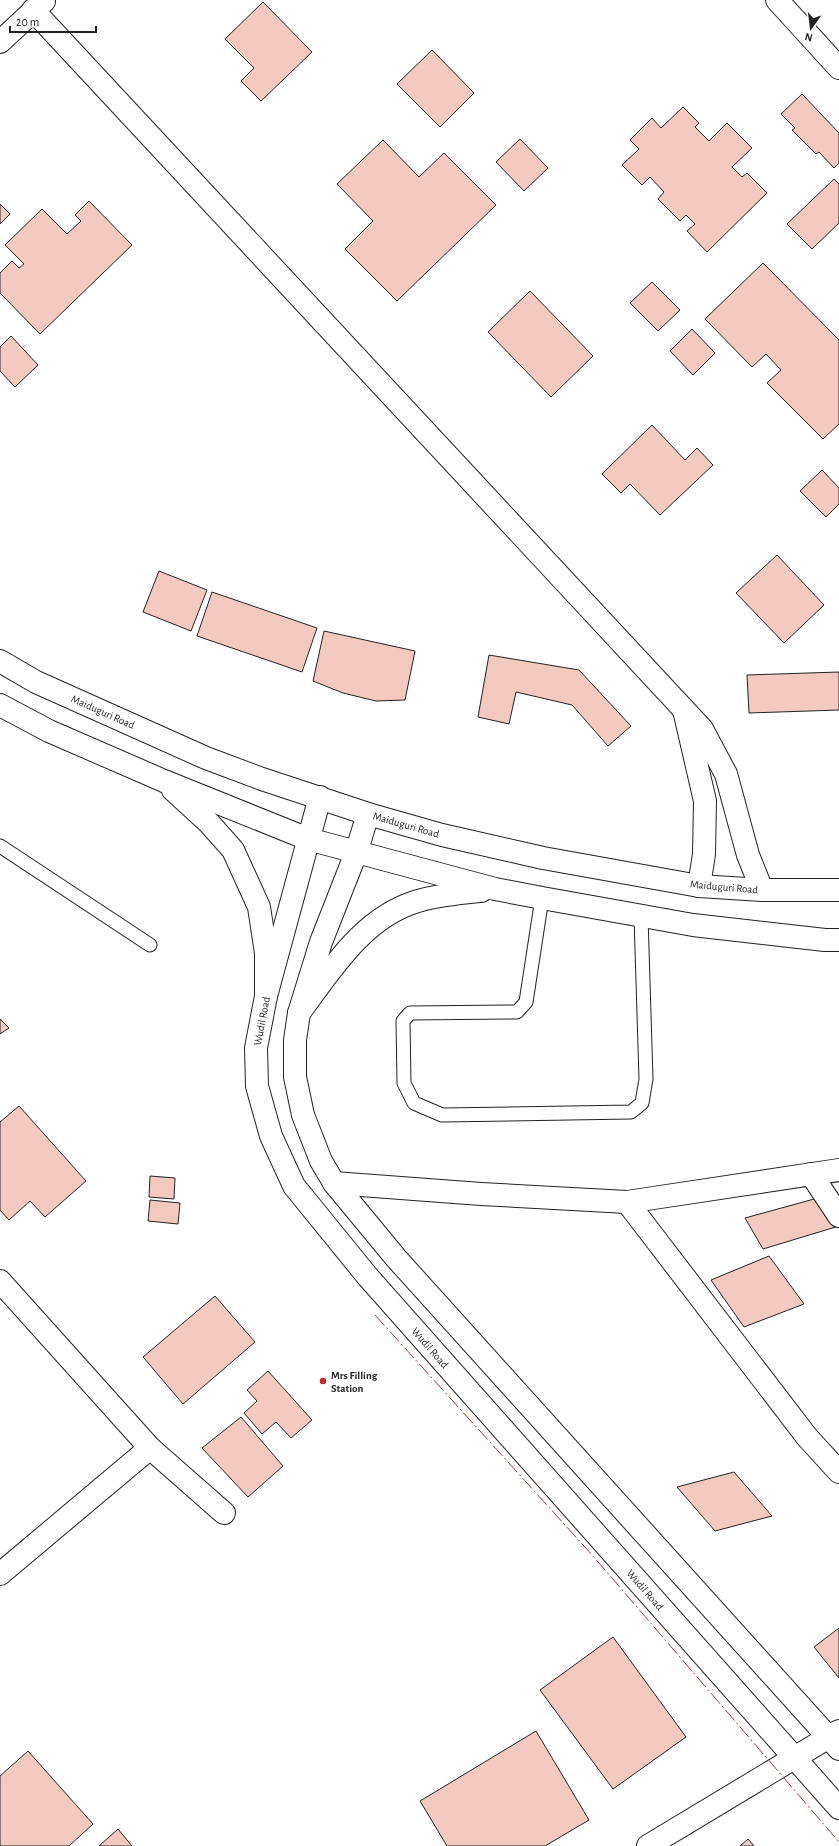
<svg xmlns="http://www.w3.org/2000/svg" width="839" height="1846" font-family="'Alegreya Sans',sans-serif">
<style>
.building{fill:#f3c9c0;stroke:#222}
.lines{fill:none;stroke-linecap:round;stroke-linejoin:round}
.service-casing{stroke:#222;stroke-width:15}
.minor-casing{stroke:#222;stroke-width:24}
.primary-casing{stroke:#222;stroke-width:24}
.trunk-casing{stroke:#222;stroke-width:24}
.service{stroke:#fff;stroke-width:13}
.minor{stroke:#fff;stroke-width:22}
.primary{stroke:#fff;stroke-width:22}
.trunk{stroke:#fff;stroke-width:22}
.power{stroke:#c62828;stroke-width:1;stroke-dasharray:14 3 2 3;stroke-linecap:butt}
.poi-dot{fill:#c62828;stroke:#fff;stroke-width:1.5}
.labels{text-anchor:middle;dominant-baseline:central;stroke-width:3;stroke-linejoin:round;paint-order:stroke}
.street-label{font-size:11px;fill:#222;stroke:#fff}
.poi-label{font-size:11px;font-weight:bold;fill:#222;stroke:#fff;text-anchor:start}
</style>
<rect width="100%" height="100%" fill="#fff"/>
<g class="building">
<path d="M263,2L312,52L261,101L241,81L254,68L225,39Z"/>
<path d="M432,50L474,93L440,127L397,84Z"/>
<path d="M802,94L839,133V163L834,168L819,152L816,154L792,130L795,128L781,114Z"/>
<path d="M683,107L699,123L695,127L709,141L727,123L752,148L732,167L742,177L747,173L767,193L707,252L687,231L695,224L686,215L680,221L658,199L664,192L650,177L642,185L622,165L639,149L630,140L652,118L661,128Z"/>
<path d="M520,139L548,168L524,191L496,162Z"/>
<path d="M383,140L419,177L444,153L496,205L397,301L345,249L373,221L337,184Z"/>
<path d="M834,179L839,184V223L812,249L787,224Z"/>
<path d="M89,201L132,245L40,334L0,293V273L12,261L19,268L24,264L5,245L42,209L67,234L81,221L75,215Z"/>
<path d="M0,204L10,214L0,224Z"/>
<path d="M763,263L839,340V424L823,439L767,383L781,370L766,354L752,367L705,319Z"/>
<path d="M652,282L680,310L658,331L630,303Z"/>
<path d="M530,291L593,356L551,397L488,332Z"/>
<path d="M692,329L715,353L693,375L670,351Z"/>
<path d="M11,336L38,365L15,387L0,371V347Z"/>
<path d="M652,425L685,460L697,448L713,465L660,515L630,484L621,493L602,474Z"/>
<path d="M822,470L839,488V504L826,517L800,491Z"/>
<path d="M777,555L824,605L784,643L736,593Z"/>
<path d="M159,571L207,590L191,631L143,612Z"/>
<path d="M212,592L317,628L302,672L197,636Z"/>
<path d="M324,631L415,651L405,700L376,701L343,693L313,681Z"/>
<path d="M489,655L579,670L631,726L608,746L572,705L516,692L509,724L478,717Z"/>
<path d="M839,672V710L749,713L747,675Z"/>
<path d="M0,1019L9,1028L0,1034Z"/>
<path d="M19,1106L86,1181L45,1217L30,1201L9,1220L0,1210V1122Z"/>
<path d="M150,1176L175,1178L174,1199L149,1197Z"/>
<path d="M825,1196L839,1226L763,1249L745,1218Z"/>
<path d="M150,1200L180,1203L178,1224L148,1221Z"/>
<path d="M769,1256L804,1304L744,1327L711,1280Z"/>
<path d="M215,1296L255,1342L183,1404L143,1357Z"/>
<path d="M268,1371L312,1420L291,1438L276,1422L262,1434L244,1413L257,1401L247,1390Z"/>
<path d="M241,1417L283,1466L248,1497L202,1448Z"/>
<path d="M734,1472L772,1516L715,1531L677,1487Z"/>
<path d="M839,1628V1678L814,1647Z"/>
<path d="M613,1637L686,1737L613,1789L540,1690Z"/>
<path d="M536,1731L589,1820L545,1846H447L420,1801Z"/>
<path d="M28,1751L93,1824L69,1846H0V1776Z"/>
<path d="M118,1829L132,1846H99Z"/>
<path d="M748,1839L754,1846H740Z"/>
</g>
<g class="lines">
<defs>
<g id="service">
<path d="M0,846L150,945"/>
<path d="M542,898L526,1002L517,1012L410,1013L403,1021L404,1083L414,1103L442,1115L631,1112L642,1103L646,1079L641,916"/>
</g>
<g id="minor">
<path d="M777,0L839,68"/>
<path d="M33,10L702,729L726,774L748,855L762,890"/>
<path d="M0,42L44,1"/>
<path d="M684,710L705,801L704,854L699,886"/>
<path d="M811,1174L839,1216"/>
<path d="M334,1183L481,1194L627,1202L839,1170"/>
<path d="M627,1202L807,1437L839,1472"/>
<path d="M0,1281L150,1448L224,1513"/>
<path d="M0,1574L150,1448"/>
<path d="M648,1846L839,1731"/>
</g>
<g id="primary">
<path d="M320,797L266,996L256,1048L257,1086L271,1136L294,1186L368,1277L839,1808"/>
<path d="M368,814L356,853L321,942L299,1013L295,1040V1077L303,1115L321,1161L334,1183L396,1258L839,1749"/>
</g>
<g id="trunk">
<path d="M0,661L36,682L206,758L262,779L368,814L442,835L543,858L699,886L762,890H839"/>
<path d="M0,705L49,731L164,781L308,839L495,889L542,898L693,925L825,940H839"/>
<path d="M173,790L209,823L233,850L259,907L266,953V996"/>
<path d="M299,1013C331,970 363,917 418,901C438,895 460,893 481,891"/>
</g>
</defs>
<use href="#service" class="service-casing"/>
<use href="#minor" class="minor-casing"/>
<use href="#primary" class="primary-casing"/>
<use href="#trunk" class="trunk-casing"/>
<use href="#service" class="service"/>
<use href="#minor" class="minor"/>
<use href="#primary" class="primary"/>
<use href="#trunk" class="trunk"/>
<path class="power" d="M375,1315L593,1556L839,1842"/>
</g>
<circle class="poi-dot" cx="323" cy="1381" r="4"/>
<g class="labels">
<g class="street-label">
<text transform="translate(103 712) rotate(24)">Maiduguri Road</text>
<text transform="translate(406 825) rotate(16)">Maiduguri Road</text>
<text transform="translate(724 887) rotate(5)">Maiduguri Road</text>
<text transform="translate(262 1021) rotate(-79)">Wudil Road</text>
<text transform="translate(430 1348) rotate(49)">Wudil Road</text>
<text transform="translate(645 1590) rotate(49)">Wudil Road</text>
</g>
<g class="poi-label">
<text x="331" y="1375">Mrs Filling<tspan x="331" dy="13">Station</tspan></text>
</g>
</g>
<g transform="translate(811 28) rotate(194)" stroke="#ffffff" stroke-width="3" paint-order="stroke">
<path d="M0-3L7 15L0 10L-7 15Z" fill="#222222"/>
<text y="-6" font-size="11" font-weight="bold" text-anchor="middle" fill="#222222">N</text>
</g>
<path d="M10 26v6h86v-6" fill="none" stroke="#222222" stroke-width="2"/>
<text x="16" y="26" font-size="12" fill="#222222" stroke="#ffffff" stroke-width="3" paint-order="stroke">20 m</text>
</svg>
